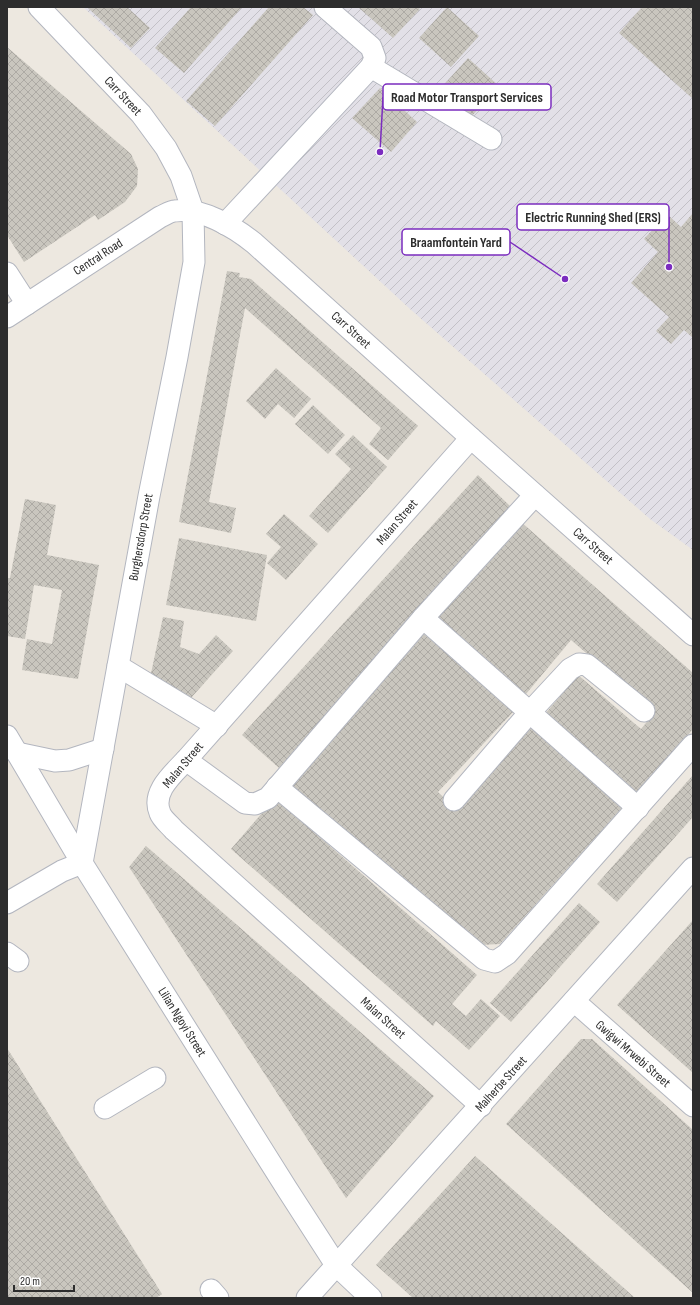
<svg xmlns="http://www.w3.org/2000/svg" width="700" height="1305" font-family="'Sofia Sans Condensed',sans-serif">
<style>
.industrial{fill:url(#industrial-furrows)}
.building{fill:url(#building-cross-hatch)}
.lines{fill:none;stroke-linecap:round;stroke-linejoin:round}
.minor-casing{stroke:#b3b6bf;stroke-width:23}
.minor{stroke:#fff;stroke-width:21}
.labels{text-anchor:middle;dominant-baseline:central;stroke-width:3;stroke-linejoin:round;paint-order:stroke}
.street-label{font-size:13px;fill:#2d2d2d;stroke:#fff}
.leader{fill:none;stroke:#7b2cbf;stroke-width:1.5}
.callout-dot{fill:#7b2cbf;stroke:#fff;stroke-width:1.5}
.callout{fill:#fff;stroke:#7b2cbf;stroke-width:1.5}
.callout-label{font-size:14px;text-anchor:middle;font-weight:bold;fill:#2d2d2d}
</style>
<defs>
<pattern id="industrial-furrows" width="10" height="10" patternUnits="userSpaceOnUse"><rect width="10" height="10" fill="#e2e0e7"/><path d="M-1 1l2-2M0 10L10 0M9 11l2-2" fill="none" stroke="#c2c0c6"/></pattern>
<pattern id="building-cross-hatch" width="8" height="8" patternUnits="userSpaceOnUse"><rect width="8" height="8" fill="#c9c6be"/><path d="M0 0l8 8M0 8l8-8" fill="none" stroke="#adaaa4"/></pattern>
</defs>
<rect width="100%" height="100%" fill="#ede8e0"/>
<path class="industrial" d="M83,7H693V550L650,519L410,309Z"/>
<g class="building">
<path d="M87,7H127L150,28L131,48Z"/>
<path d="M191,7H242L184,73L155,48Z"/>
<path d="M269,7H303L313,15L215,126L186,101Z"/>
<path d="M358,7H418L420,9L393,38Z"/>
<path d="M447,7L479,36L451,67L419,38Z"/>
<path d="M642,7H693V99L619,33Z"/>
<path d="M7,47L131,154L138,169L137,186L125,202L98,220L95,215L24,262L7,235Z"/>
<path d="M468,58L499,86L470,118L439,90Z"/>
<path d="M380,88L417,122L391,152L352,118Z"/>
<path d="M693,213V338L684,330L671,344L656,331L669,317L631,283L658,252L644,239L667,214L681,227Z"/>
<path d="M227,271L240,273L239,277L251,279L418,426L388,460L369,444L381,428L245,308L209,502L236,508L231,533L179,522Z"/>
<path d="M276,368L311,399L294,418L278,404L265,419L246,401Z"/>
<path d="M313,405L345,435L328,454L295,424Z"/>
<path d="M353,435L387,467L328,533L309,516L351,469L335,454Z"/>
<path d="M478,475L510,506L279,768L242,735Z"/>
<path d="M25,499L56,505L47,555L99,565L78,679L22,670L27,639L52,644L62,590L34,585L25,639L7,636V578H10Z"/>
<path d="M284,514L318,544L286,580L267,563L281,547L266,534Z"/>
<path d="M521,522L693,673V729L639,794L545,714L578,675L641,729L655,712L571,640L526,694L436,615Z"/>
<path d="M179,538L267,555L256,621L166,605Z"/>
<path d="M163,617L184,621L180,647L199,654L216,635L233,651L190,699L150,678Z"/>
<path d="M424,634L514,711L438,792L456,809L530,726L618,795L621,809L500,944L480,945L291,787Z"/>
<path d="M693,775V817L617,902L597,884Z"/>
<path d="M275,798L477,975L452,1004L466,1016L481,999L500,1016L469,1050L436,1021L433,1026L231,849Z"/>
<path d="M146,846L434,1096L346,1198L129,867Z"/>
<path d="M579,903L600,922L511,1022L490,1003Z"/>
<path d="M693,920V1073L617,1005Z"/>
<path d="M581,1039H592L693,1130V1293L506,1124Z"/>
<path d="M7,1048L162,1294L156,1298H7Z"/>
<path d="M475,1156L635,1298H413L376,1265Z"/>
</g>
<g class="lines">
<defs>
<g id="minor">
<path d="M371,67L491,139"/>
<path d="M225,224L371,67L375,58L371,47L325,7"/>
<path d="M7,273L27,304"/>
<path d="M7,317L160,217C165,215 170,211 175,211C201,207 234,227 254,243L471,438L693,635"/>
<path d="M471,438L186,760C173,774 151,792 160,813C162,819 170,825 174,830L481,1106"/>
<path d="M423,618L638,808"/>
<path d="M118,666L217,726"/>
<path d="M7,736L82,863L287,1189L336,1265L371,1298"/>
<path d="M17,753L55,761L69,760L103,749"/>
<path d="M186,760L245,803L255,804L268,798L423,618L535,495"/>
<path d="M277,787L484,959L495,962L507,954L693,745"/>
<path d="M454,800L530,712L570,669L579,664L587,665L644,711"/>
<path d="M7,903L62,871L82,863L149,496L177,357L194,262L193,211L181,176L166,148L141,114L39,7"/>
<path d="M7,953L18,961"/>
<path d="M574,1001L693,1106"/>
<path d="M105,1108L155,1078"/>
<path d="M211,1290L218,1298"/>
<path d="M307,1298L693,868"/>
</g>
</defs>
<use href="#minor" class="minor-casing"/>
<use href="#minor" class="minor"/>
</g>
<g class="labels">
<g class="street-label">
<text transform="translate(123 96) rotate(47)">Carr Street</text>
<text transform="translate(98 257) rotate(-33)">Central Road</text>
<text transform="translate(351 330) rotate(42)">Carr Street</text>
<text transform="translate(397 522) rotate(-49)">Malan Street</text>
<text transform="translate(141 537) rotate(-80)">Burghersdorp Street</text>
<text transform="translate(593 546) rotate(41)">Carr Street</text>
<text transform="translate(183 765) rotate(-50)">Malan Street</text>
<text transform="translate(383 1018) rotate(42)">Malan Street</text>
<text transform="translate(182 1022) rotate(58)">Lilian Ngoyi Street</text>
<text transform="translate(633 1054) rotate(41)">Gwigwi Mrwebi Street</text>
<text transform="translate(501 1084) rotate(-48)">Malherbe Street</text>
</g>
</g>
<path class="leader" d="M380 152L383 97M669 267L669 217M565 279L510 242"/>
<g class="callout-dot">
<circle cx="380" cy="152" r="4"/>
<circle cx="669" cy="267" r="4"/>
<circle cx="565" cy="279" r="4"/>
</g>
<g class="callout">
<rect x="383" y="84" width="168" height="26" rx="4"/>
<rect x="517" y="204" width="152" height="26" rx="4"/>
<rect x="402" y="229" width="108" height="26" rx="4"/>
</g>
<g class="callout-label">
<text x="467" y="102">Road Motor Transport Services</text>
<text x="593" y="222">Electric Running Shed (ERS)</text>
<text x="456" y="247">Braamfontein Yard</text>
</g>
<rect width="700" height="1305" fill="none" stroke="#2d2d2d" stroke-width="16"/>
<path d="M14 1285v6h60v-6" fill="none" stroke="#2d2d2d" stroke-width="2"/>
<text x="20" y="1285" font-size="12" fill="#2d2d2d" stroke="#ffffff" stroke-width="3" paint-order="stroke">20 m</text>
</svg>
